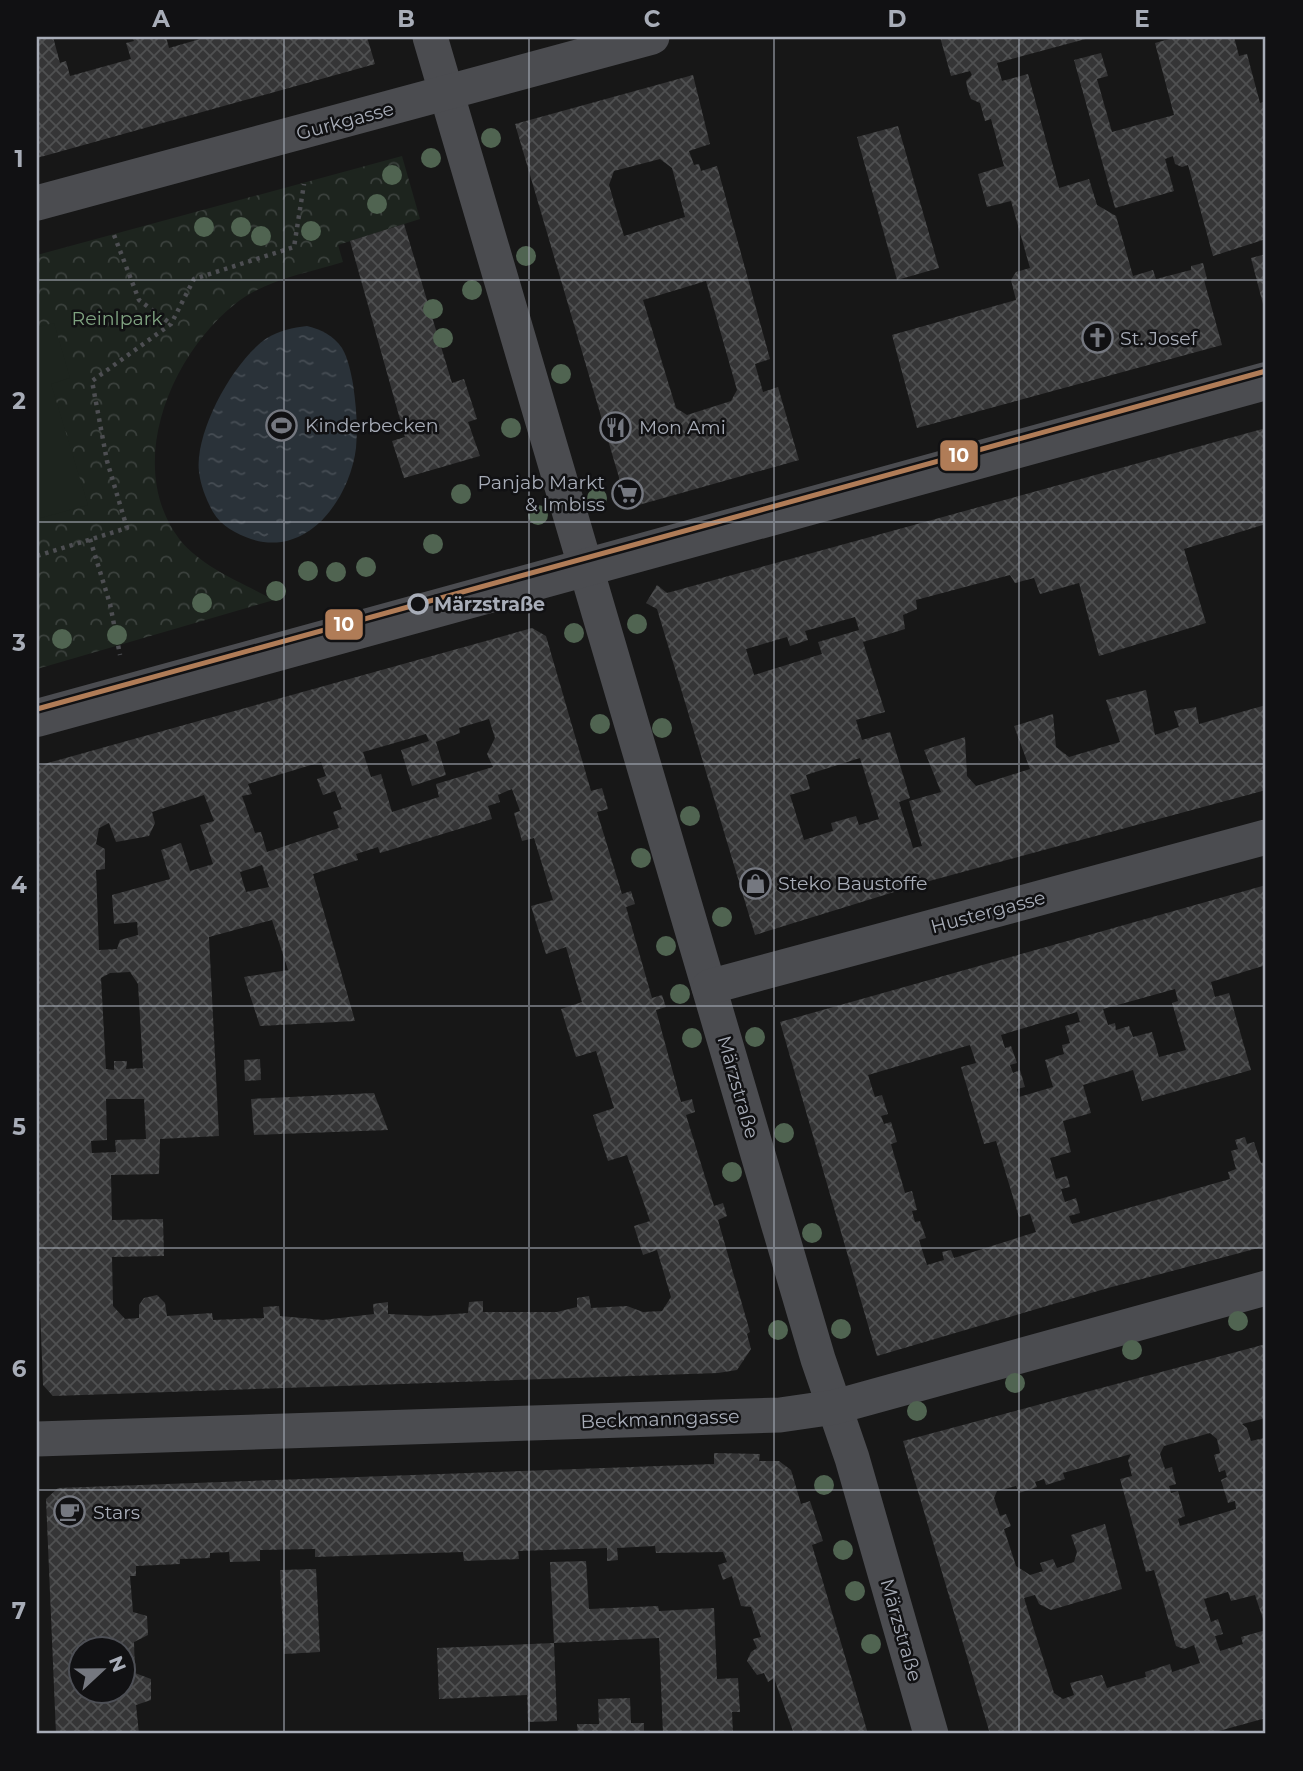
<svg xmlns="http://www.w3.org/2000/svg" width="1303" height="1771" font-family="Montserrat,sans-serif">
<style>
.park{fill:url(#park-crowns)}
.pitch{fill:#1d241e}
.water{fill:url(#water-ripples)}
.building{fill:url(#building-cross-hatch);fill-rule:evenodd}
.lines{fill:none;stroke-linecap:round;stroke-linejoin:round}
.path{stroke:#4d4e52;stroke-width:4.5;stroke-dasharray:3.5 5;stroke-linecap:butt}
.minor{stroke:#4b4c50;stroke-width:35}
.tertiary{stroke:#4b4c50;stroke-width:38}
.tram-1-casing{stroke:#111113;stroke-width:10}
.tram-1{stroke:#b07c57;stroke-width:5}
.tree{fill:#506451}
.grid{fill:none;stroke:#a8adb8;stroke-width:2;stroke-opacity:0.55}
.stop-dot{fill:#111113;stroke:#a8adb8;stroke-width:3.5}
.labels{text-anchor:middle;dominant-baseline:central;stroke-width:5;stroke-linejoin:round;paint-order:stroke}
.street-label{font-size:19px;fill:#a8adb8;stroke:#111113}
.park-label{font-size:19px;fill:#7fa381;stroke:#111113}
.poi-label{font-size:19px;fill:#a8adb8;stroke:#111113;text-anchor:start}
.stop-label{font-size:19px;font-weight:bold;fill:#a8adb8;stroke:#111113;text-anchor:start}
.line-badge{stroke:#111113;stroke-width:2.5}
.badge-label{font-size:19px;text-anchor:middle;font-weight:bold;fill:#fff}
.neatline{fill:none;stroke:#a8adb8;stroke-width:2.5}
.grid-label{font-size:23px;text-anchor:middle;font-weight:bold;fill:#a8adb8}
</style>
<defs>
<pattern id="park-crowns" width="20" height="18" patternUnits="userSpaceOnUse" patternTransform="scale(1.75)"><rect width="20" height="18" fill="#1d241e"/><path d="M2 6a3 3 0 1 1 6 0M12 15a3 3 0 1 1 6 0" fill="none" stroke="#3b413d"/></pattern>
<pattern id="water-ripples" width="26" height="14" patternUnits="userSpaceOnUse" patternTransform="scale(1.75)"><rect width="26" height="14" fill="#2a3239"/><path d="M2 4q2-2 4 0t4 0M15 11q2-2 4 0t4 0" fill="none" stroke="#464d54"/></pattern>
<pattern id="building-cross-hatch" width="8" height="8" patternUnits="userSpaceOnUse" patternTransform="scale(1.75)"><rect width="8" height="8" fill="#353536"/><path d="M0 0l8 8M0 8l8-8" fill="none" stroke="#4f5051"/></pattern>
</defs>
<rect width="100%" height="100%" fill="#171717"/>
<path class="park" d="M402,156L420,219L338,245L343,262C308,273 264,280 235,304C170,356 124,467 180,540C203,568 243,583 274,600L37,669V255Z"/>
<path class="pitch" d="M54,323L70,378L51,384L88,505L37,519V327Z"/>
<path class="water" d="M307,326C322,330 333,335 342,348C348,358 351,373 353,384C356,405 358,426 356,448C350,498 308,558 251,539C237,534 221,526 213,512C206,499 201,487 199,472C194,432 234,360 267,338C281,330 292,328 307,326Z"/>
<g class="building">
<path d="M37,37H53L60,63L66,61L70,76L131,59L126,43L134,41L132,37H166L169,48L207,37H367L375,64L37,158Z"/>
<path d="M940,37H1093L997,63L1002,81L1028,74L1059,188L1089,179L1097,205L1116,216L1133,276L1153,270L1156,279L1191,270V266L1203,263L1207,279L1204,280L1222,345L917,428L892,335L1016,300L1011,280L1016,272L1030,268L1011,201L987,207L978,174L1004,166L991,119L985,121L980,103L971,99L968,91L966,81L972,75L970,71L951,76Z"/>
<path d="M1177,37H1234L1239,56L1247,54L1260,103L1266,101V239L1213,256L1188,165L1182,167L1175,164L1173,156L1165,159L1174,191L1115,208L1074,60L1101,53L1108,76L1097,79L1112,132L1174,115L1155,43Z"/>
<path d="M693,75L710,144L689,151L694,165L699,164L701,171L717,166L770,359L755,364L763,392L778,387L799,460L628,508L515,124ZM660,159L672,168L685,217L624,236L609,185L614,171ZM706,281L737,390L731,401L687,415L676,408L643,300Z"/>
<path d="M898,126L939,268L897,280L857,137Z"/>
<path d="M404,224L452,383L464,379L477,419L468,422L480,456L404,478L392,441L405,437L350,241Z"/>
<path d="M1266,254V312H1265L1251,258Z"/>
<path d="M1266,428V524L1184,549L1206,623L1099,656L1079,583L1040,594L1034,578L1015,583L1010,575L916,600L917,609L903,615L905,629L863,642L885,712L856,720L862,740L890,732L910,798L899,802L913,848L922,846L909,801L941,792L924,750L965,737L967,776L976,786L1030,769L1014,726L1053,714L1056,747L1069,757L1120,742L1106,700L1146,690L1155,735L1179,727L1174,711L1196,707L1199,724L1266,705V790L933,880L755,935L657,609L646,603L657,585L667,593ZM855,617L859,630L818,642L822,654L754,675L746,649L787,637L790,646L808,640L805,631ZM860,758L879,819L859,825L856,816L831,823L833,831L804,840L790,795L810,789L806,775Z"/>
<path d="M532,628L546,636L591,791L602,788L608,809L597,812L622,894L631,891L635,904L626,907L652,998L662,995L666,1007L656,1010L681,1102L692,1099L695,1112L686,1115L714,1206L723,1203L727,1216L718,1220L750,1332L747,1334L751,1349L737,1370L718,1373L53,1396L43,1385L38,1258L37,766ZM489,719L495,738L487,754L493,767L436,784L439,797L392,812L381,774L371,777L363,752L426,734L429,741L401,750L412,786L446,775L436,742L460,733L459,728ZM321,762L326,776L317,779L323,795L335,791L342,809L333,812L339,828L267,852L261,832L255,833L242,796L252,794L248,784ZM512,789L520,811L514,813L522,841L534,838L553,900L531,906L546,954L566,947L582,1002L561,1009L576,1057L596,1051L614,1108L593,1115L608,1161L627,1155L650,1221L634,1226L643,1255L657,1250L671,1297L662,1311L643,1312L627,1306L591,1308L589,1296L577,1298V1307L557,1312H483V1301L469,1302L468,1313L428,1316L388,1314V1302L373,1304L374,1314L323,1320L280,1316L279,1306L263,1307L264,1318L213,1320L212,1313L167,1316L165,1303L157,1295L144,1298L139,1305V1318L125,1319L113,1306L112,1257L164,1256L163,1219L112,1220L111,1175L159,1174L160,1139L219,1136L209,937L272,920L288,970L244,977L260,1026L355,1021L313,874L358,860L356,854L378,847L380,853L492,819L488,806L500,802L498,795ZM204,795L214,821L200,825L213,864L190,871L181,843L161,850L170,879L112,895L114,924L137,922L138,935L120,940L117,949L99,950L96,870L105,869V849L96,844L99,828L109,823L116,842L149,836L155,823L152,812ZM262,865L269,887L246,892L240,872ZM130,972L138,984L143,1068L126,1069L127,1061H114V1070L106,1069L101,978L110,973ZM106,1099H144L146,1139L115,1140L116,1152L92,1153L91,1141L107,1140Z"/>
<path d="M1266,885V965L1211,982L1215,997L1229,993L1251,1070L1142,1101L1133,1070L1083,1085L1091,1113L1063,1121L1071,1152L1050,1158L1056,1179L1067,1176L1070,1187L1061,1189L1065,1202L1076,1198L1080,1213L1069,1216L1072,1224L1230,1179L1228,1172L1236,1169L1231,1151L1238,1149L1235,1140L1245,1137L1247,1144L1254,1142L1261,1163L1266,1161V1246L1108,1288L877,1356L780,1022ZM1175,989L1178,1001L1172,1003L1186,1050L1159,1057L1152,1032L1133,1037L1129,1026L1116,1030L1115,1023L1108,1025L1103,1009ZM1077,1012L1080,1022L1065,1026L1070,1043L1062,1045L1064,1054L1045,1060L1053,1087L1019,1097L1017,1089L1025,1087L1020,1070L1013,1073L1010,1065L1017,1063L1011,1046L1005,1048L1001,1035ZM970,1045L976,1063L961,1067L984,1144L996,1141L1019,1217L1030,1214L1036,1232L954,1258L951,1250L942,1252L944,1260L927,1265L919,1240L926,1238L920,1221L915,1222L912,1211L917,1210L912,1191L905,1193L891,1144L897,1142L891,1122L884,1124L881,1116L888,1114L882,1095L875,1097L868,1075Z"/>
<path d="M260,1059L261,1080L245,1081L244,1060Z"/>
<path d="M374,1093L388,1130L254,1135L251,1099Z"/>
<path d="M1266,1344V1418L1242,1424L1247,1428L1251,1441L1264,1438L1266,1446V1619H1263L1255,1595L1231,1601L1228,1592L1204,1599L1211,1622L1218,1619L1223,1634L1215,1636L1220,1651L1243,1644L1241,1637L1266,1630V1718L1208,1734H990L903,1441ZM1210,1433L1217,1439L1220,1453L1214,1455L1219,1472L1225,1470L1227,1477L1221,1480L1228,1503L1235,1501L1236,1509L1180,1526L1178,1519L1185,1516L1178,1491L1171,1493L1169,1486L1176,1484L1172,1467L1165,1469L1160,1454L1164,1446ZM1131,1454L1128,1460L1132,1476L1120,1479L1146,1572L1154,1570L1176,1646L1184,1649L1194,1645L1200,1663L1172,1672L1170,1664L1145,1672L1146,1677L1107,1688L1102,1675L1070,1683L1074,1695L1063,1699L1054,1693L1024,1598L1035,1595L1039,1604L1051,1610L1122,1589L1105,1524L1071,1535L1077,1552L1074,1562L1057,1568L1053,1559L1040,1563L1043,1571L1030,1575L1016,1566L1004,1529L1011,1526L1006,1514L1000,1516L994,1498L997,1491L1016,1486L1019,1493L1037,1487L1035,1482L1044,1479L1046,1485L1065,1479L1063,1473Z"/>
<path d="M714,1453L760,1454L759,1461H779L791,1470L801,1504L810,1501L823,1541L812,1545L868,1734H794L774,1678L768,1682L764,1673L757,1675L747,1661L751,1652L757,1648L753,1639L761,1637L751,1607L741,1606L732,1576L723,1580L718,1565L727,1562L723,1552L656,1553L655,1546L617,1548L618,1560L607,1561V1548L518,1551L519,1559L464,1561L463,1552L315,1557V1549L260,1550V1561L230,1562L229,1552L210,1553V1558L180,1559V1564L136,1566V1576H130L133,1612L147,1616L148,1635L134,1642L135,1673L151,1679V1700L136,1705L139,1734H56L46,1499L58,1488L714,1464ZM80,1648H122V1690H80Z"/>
<path d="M586,1561L589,1609L658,1606L659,1611L714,1608L717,1679L738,1678L740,1712H732L733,1734H663L659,1638L554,1643L550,1562Z"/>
<path d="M316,1569L320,1652L284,1654L280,1570Z"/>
<path d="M554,1643L557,1721L528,1722L527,1695L439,1699L437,1648Z"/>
<path d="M630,1698L631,1723H644V1734H578L577,1724H599L598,1699Z"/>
</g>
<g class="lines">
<g class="path">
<path d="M114,235L139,300L171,324"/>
<path d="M90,539L110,604L120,655"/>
<path d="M37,556L127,528L107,461L92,381L171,324L194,279L294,247L304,184"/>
</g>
<g class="minor">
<path d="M430,37L818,1359L852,1458L931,1734"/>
<path d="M37,203L652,37"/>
<path d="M709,987L1266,837"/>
<path d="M37,1439L780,1415L835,1407L1266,1288"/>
</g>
<path class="tertiary" d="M37,718L1266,381"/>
<defs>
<path id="tram-1" d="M37,709L1266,371"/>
</defs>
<use href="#tram-1" class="tram-1-casing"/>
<use href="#tram-1" class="tram-1"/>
</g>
<g class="tree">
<circle cx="491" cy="138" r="10"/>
<circle cx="431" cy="158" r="10"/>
<circle cx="392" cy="175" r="10"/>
<circle cx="377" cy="204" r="10"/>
<circle cx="204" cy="227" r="10"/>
<circle cx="241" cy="227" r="10"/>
<circle cx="311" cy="231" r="10"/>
<circle cx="261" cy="236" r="10"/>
<circle cx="526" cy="256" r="10"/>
<circle cx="472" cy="290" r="10"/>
<circle cx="433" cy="309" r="10"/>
<circle cx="443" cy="338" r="10"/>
<circle cx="561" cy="374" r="10"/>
<circle cx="511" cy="428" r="10"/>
<circle cx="461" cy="494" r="10"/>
<circle cx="597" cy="498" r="10"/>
<circle cx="538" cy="515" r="10"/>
<circle cx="433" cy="544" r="10"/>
<circle cx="366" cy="567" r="10"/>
<circle cx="308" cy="571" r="10"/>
<circle cx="336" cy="572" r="10"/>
<circle cx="276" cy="591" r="10"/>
<circle cx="202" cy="603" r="10"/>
<circle cx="637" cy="624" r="10"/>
<circle cx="574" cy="633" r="10"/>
<circle cx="117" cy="635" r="10"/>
<circle cx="62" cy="639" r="10"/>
<circle cx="600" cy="724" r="10"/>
<circle cx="662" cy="728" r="10"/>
<circle cx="690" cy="816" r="10"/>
<circle cx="641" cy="858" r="10"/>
<circle cx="722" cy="917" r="10"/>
<circle cx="666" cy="946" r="10"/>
<circle cx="680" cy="994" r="10"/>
<circle cx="755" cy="1037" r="10"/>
<circle cx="692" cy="1038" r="10"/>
<circle cx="784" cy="1133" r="10"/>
<circle cx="732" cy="1172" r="10"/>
<circle cx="812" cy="1233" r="10"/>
<circle cx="1238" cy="1321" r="10"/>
<circle cx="841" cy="1329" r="10"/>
<circle cx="778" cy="1330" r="10"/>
<circle cx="1132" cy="1350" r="10"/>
<circle cx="1015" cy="1383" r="10"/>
<circle cx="917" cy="1411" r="10"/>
<circle cx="824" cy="1485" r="10"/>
<circle cx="843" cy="1550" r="10"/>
<circle cx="855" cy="1591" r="10"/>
<circle cx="871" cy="1644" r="10"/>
</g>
<path class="grid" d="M284,37V1734M529,37V1734M774,37V1734M1019,37V1734M37,280H1266M37,522H1266M37,764H1266M37,1006H1266M37,1248H1266M37,1490H1266"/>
<defs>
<symbol id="church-ring" viewBox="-11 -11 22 22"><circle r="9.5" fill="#111113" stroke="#757880" stroke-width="1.5"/><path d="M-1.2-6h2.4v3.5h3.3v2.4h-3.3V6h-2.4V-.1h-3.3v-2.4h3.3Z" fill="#757880"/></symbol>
<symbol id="stadium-ring" viewBox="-11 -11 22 22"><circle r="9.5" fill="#111113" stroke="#757880" stroke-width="1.5"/><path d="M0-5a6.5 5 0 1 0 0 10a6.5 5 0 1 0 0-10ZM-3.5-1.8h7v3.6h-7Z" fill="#757880"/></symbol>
<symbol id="restaurant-ring" viewBox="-11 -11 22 22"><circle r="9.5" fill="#111113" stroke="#757880" stroke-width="1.5"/><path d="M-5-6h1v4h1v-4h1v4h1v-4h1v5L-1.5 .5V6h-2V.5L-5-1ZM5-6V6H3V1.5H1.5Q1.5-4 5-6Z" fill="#757880"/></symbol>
<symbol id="supermarket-ring" viewBox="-11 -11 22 22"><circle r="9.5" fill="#111113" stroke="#757880" stroke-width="1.5"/><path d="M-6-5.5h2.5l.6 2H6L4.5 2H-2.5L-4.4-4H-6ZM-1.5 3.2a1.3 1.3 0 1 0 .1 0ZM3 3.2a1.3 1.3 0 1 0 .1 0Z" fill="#757880"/></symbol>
<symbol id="shop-ring" viewBox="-11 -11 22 22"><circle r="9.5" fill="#111113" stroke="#757880" stroke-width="1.5"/><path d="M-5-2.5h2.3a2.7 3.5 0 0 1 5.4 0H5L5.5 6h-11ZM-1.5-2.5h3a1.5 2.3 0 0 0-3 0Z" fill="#757880"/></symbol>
<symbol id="cafe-ring" viewBox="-11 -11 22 22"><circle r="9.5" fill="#111113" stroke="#757880" stroke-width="1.5"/><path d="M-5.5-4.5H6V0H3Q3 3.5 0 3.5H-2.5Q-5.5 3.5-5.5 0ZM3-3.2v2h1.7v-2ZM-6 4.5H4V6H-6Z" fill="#757880"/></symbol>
</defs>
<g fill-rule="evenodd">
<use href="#church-ring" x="1080" y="320" width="35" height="35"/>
<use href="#stadium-ring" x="264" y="408" width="35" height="35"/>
<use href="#restaurant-ring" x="598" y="410" width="35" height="35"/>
<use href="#supermarket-ring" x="610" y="476" width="35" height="35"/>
<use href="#shop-ring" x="738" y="866" width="35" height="35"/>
<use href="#cafe-ring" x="52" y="1494" width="35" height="35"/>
</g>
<circle class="stop-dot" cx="418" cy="604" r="9"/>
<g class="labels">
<g class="street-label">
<text transform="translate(345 121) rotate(-15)">Gurkgasse</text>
<text transform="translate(988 912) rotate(-15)">Hustergasse</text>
<text transform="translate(738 1087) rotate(74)">Märzstraße</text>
<text transform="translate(660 1419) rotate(-2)">Beckmanngasse</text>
<text transform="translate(901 1630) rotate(74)">Märzstraße</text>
</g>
<g class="park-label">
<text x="117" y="318">Reinlpark</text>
</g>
<g class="poi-label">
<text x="1120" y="338">St. Josef</text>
<text x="305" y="425">Kinderbecken</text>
<text x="639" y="427">Mon Ami</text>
<text x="605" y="482" text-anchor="end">Panjab Markt<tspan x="605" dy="22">&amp; Imbiss</tspan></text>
<text x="778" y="883">Steko Baustoffe</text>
<text x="93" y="1512">Stars</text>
</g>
<g class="stop-label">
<text x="434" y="604">Märzstraße</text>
</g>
</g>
<g class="line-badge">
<rect x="939" y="439" width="40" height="33" rx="7" fill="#b07c57"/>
<rect x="324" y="608" width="40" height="33" rx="7" fill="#b07c57"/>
</g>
<g class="badge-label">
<text x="959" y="462">10</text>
<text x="344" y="631">10</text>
</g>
<rect width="1303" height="1771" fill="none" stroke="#111113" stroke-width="77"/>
<g transform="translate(102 1670) rotate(68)"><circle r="33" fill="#111113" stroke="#4d4f55" stroke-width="2"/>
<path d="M0-5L12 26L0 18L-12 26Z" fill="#757880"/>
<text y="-10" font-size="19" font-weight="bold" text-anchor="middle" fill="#a8adb8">N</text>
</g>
<rect x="38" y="38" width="1226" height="1694" class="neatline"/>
<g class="grid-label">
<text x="161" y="27">A</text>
<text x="406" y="27">B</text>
<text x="652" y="27">C</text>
<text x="897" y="27">D</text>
<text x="1142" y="27">E</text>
<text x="19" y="167">1</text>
<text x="19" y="409">2</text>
<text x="19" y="651">3</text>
<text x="19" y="893">4</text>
<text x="19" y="1135">5</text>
<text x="19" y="1377">6</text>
<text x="19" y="1619">7</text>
</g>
</svg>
